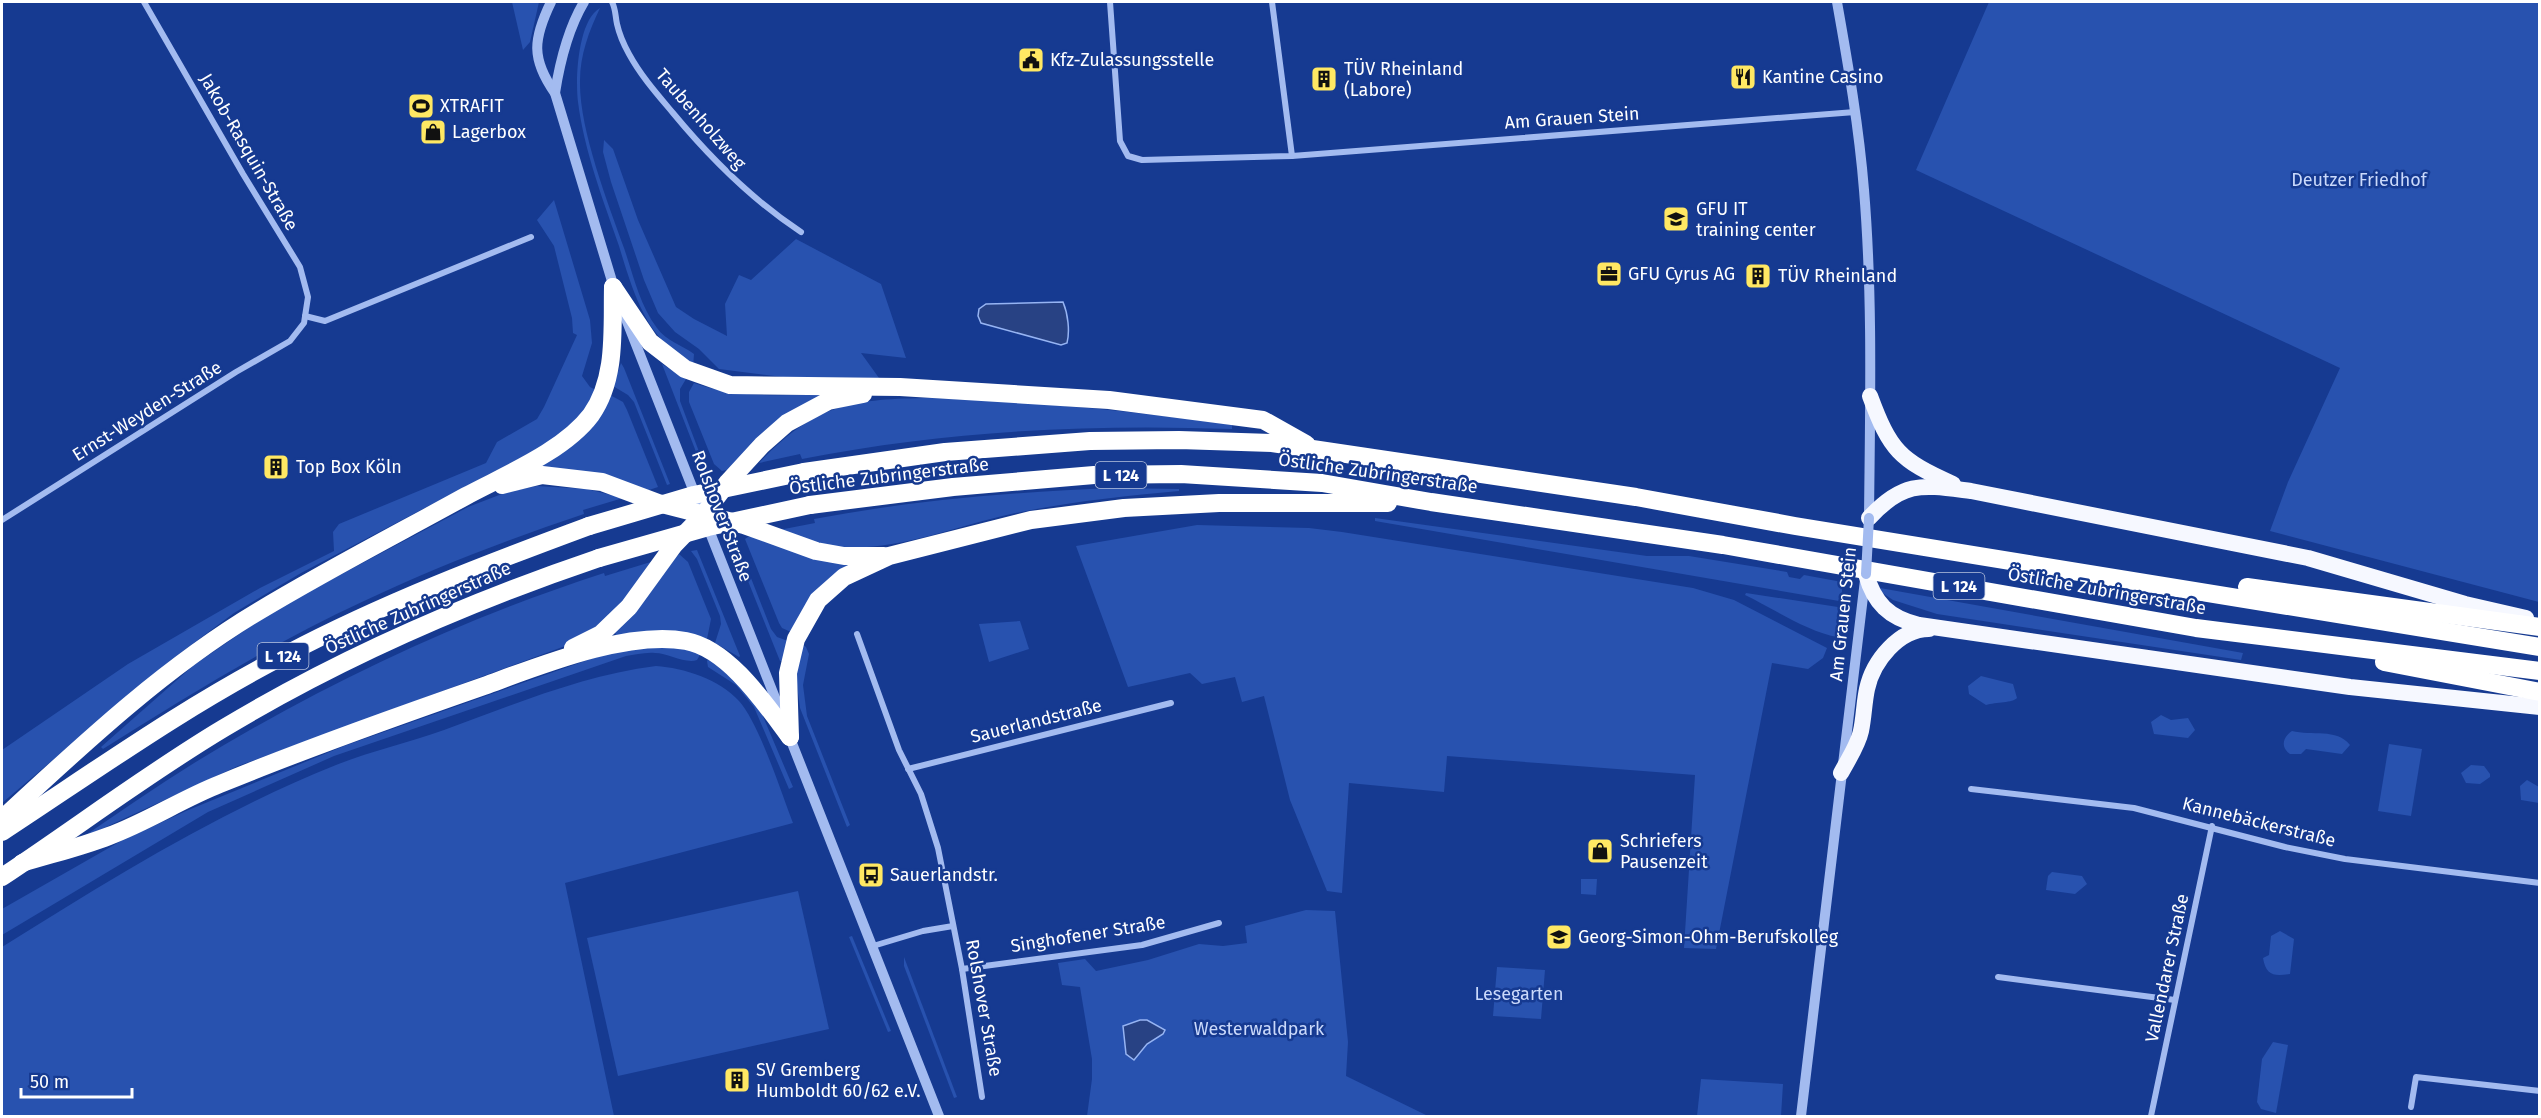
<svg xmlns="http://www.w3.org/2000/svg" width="2541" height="1118" font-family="'Fira Sans',sans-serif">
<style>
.green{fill:#2852af}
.water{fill:#284284;stroke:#96b4f3;stroke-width:1.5}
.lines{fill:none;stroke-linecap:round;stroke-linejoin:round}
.minor{stroke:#a3bbf0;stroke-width:6}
.tertiary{stroke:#a3bbf0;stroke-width:10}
.trunk{stroke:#f6f8ff;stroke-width:16}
.motorway{stroke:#fff;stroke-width:18}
.tertiary-bridge{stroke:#a3bbf0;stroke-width:10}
.motorway-bridge{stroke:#fff;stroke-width:18}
.labels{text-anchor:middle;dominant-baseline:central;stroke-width:5;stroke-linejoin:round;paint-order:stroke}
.shield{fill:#163a91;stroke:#b9c4de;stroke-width:1.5}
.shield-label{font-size:16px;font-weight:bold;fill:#fff}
.poi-label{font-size:18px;fill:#fff;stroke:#163a91;text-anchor:start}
.street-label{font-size:18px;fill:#fff;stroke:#163a91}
.park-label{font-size:18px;fill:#cad9fb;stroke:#163a91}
</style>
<rect width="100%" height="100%" fill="#163a91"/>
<g class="green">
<path d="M512,2H539L530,42L523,50Z"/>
<path d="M1989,2H2539V602L2270,531L2288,482L2340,368L1916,170Z"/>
<path d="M600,8C589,31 580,55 580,81C579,129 608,203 624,248C633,274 640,306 657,328C666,341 682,345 694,354L693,367C673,351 655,337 644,314C633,293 626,269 619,246C603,200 584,150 578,102C575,79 578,20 600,8Z"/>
<path d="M604,140L613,149L638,220L676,307L694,319L727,336L725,304L739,275L751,280L796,239L881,284L906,358L861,353L879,378L783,377L719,369L699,349L675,332L658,313L644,280L611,182L603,152Z"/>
<path d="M554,200L590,320L592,343L582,376L590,387L596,390L585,411L556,439L301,573L234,613L171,660L2,803V750L128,664L260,588L334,551L333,532L339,524L486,463L497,442L537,419L544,407L577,335L573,333L572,318L554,246L537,220Z"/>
<path d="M621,363L624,368L670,484L667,485L634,402L628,395L613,386Z"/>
<path d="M662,364L686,379L680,389V401L704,465L710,474L705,475Z"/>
<path d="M694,383C738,399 785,395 832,394L735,468L722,471L714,464L689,402V392Z"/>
<path d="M610,395L623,402L627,410L658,487L646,491L528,472Z"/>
<path d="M931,398C1032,402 1132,410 1232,425V429C1087,424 944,431 802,459L800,454L759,463C816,403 853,399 931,398Z"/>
<path d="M537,486L587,489L623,498L583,510L584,514C509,539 436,567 364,601C273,643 188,695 103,749L101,747L194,665L276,609L468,507L507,492Z"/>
<path d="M1115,488L1179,489V491C1123,496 1067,502 1011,514C955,526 899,551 841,547C820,546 799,536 779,530L815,523L814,519C914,500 1014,492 1115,488Z"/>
<path d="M1375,518L1647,556H1689L1787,572L1789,577L1800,579L1804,575L1842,582V594L1839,601L1375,521Z"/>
<path d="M1197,525L1309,528L1342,532L1693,588L1734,600L1827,648L1823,658L1808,669L1772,663L1716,949L1684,948L1695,775L1447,756L1444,792L1349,783L1342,893L1327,891L1290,800L1264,696L1242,702L1235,677L1202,684L1190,673L1128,687L1076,546Z"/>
<path d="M748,537H753L855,563L809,599L791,632L782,628L779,623L745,539Z"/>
<path d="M736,540L771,629L777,637L788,641L783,661H780L732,541Z"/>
<path d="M697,550L740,656L739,657L715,643L721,624L720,616L697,559L691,551Z"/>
<path d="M679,554L688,562L711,619L707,639C674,630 649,629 616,636L615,632Z"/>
<path d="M654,561L631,593L600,625L568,645L238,766L80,839C127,807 174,774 224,745C345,674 471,616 604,573L605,576Z"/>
<path d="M1880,588L2243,653L2241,660L1937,614L1893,600L1881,592Z"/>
<path d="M1746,593L1838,607L1837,637C1808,632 1772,608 1745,595Z"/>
<path d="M1020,621L1029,649L989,662L979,624Z"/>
<path d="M802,644L806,647L809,654L803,685L807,716L850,825L847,827L800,708L796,678Z"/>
<path d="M671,645L701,653L697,660C685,664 668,653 655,653C645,652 635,655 626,656L334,756L208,812L2,935V909L121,841L186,811L344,746L599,656L633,647Z"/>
<path d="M710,657L720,663L759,707L793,787L789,789L754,707L736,685L708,667L707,661Z"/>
<path d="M656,666C684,668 719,679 739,701C759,723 781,792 793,823L565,883L614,1116H2V947C109,880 218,812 336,765C371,751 408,743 444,730C513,705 583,675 656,666Z"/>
<path d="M1981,676L2013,684L2017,698C2013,703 1996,702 1986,705L1969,694L1968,686Z"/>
<path d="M2161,715L2171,720L2188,718L2195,730L2188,738L2154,734L2151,722Z"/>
<path d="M2292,731C2311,736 2337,728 2350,745L2342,754L2306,749L2301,754H2290C2280,747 2283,737 2292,731Z"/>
<path d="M2389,744L2422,749L2411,816L2378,811Z"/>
<path d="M2471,765L2484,766L2490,774V777L2480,784L2466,783L2461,773Z"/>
<path d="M2527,780L2539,787V803L2521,800L2520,786Z"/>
<path d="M2052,872L2082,876L2087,884L2075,894L2046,890L2048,876Z"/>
<path d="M1581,879H1597L1596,895L1581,894Z"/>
<path d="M798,891L829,1029L618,1076L587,938Z"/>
<path d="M1306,910L1335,911L1348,1042L1346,1076L1428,1116H1087L1092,1079V1059L1080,987L1062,985L1058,963L1085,959L1096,971L1148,960L1199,944L1223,946L1247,943L1245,926Z"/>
<path d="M2280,931L2294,939L2290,974C2274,976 2266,976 2263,958L2269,955L2271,936Z"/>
<path d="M852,936L891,1031L888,1032L849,937Z"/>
<path d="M904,957L957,1097L954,1098L904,966Z"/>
<path d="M1497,967L1545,970L1541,1019L1493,1016Z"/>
<path d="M2273,1042L2288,1045L2276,1113L2261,1109L2257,1102L2262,1059Z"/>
<path d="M1701,1079L1783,1084L1781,1116H1697Z"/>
</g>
<g class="water">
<path d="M1063,302C1068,314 1070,331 1067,343L1061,345L981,323L978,316L979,309L986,304Z"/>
<path d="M1140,1020H1147L1165,1030L1163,1034L1147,1044L1134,1060L1126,1054L1123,1026Z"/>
</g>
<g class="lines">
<g class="minor">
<path d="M612,2C616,10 615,15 617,24C619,33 624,45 629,54C641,76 657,94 673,113C711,159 751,199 801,232"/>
<path d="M1110,2L1120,141L1128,156L1142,160L1292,156L1855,112"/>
<path d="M1272,2L1292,156"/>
<path d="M305,316L325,321L531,237"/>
<path d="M2,520L236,372L290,341L304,323L308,297L300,267L243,174L144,2"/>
<path d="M857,634L899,750L921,794L938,848L962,969L982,1097"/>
<path d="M908,769L1171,703"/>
<path d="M1971,789L2134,808L2285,847L2345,859L2540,883"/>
<path d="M873,946L923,931L953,926"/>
<path d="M962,969L1142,945L1219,923"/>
<path d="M1998,977L2175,1000"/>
<path d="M2411,1107L2416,1077L2540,1091"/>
<path d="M2151,1116L2212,826"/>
</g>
<g class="tertiary">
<path d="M551,2C533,39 531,59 555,93L615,291"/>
<path d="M1837,2C1848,64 1859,127 1864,190C1873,299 1870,409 1869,518"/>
<path d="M555,93C560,61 568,29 584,2"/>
<path d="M624,314L783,718"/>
<path d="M788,733L939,1116"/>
<path d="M1801,1116L1865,580"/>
</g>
<g class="trunk">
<path d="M1870,396C1890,450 1899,460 1953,484"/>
<path d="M1869,518C1904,480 1923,485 1971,491L2308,558L2465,604L2526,618"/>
<path d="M1866,574C1874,603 1889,618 1919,625L2350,687L2540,707"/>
<path d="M1841,773C1848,760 1858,745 1861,731C1864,717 1864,703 1867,689C1873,661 1899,629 1929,629"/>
</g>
<g class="motorway">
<path d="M613,287L650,342L685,369L730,385L900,387L1109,400L1263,420L1306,444"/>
<path d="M804,472L945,452L1090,441L1179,440L1272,443L1636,497L1795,526L2540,647"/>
<path d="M502,485L542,475L602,482L658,503L744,525L816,551L844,556H884"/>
<path d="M810,505L953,487L1094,475L1181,474L1322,483L1431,502L1723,545L2196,628L2540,671"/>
<path d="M2247,587L2540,627"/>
<path d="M573,648L601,634L629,607L674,545L704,514L728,482L762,445L787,423L828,401L863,394"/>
<path d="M2384,662L2540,692"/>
<path d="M790,737L788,673L796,639L818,600L844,577L889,556L1031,520L1124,508L1219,503H1388"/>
<path d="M2,819C82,745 165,667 259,611C327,570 397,534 466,496C505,475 564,451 591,415C617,378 612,330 613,287"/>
<path d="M2,832C95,771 187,705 287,654C384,603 486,564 589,526"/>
<path d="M22,863C51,854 81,847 109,836C147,822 182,799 220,784C307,748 395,717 484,686C539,666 627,630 686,641C729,649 766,705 790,737"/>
<path d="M2,877C76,828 147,774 224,728C342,657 469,602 599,558"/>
</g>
<path class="tertiary-bridge" d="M1866,574L1869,518"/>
<g class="motorway-bridge">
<path d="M589,526L694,495L804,472"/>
<path d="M599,558L708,527L810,505"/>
</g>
</g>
<defs>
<symbol id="civic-square" viewBox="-11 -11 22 22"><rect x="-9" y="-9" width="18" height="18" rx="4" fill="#ffe863" stroke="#163a91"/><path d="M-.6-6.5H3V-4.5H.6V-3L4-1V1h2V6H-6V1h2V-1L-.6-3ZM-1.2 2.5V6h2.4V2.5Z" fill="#111"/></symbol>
<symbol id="restaurant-square" viewBox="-11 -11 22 22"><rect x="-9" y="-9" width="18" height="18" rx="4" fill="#ffe863" stroke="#163a91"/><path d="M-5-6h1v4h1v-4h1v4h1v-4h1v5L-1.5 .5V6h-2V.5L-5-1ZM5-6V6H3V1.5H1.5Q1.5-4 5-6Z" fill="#111"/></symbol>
<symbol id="building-square" viewBox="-11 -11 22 22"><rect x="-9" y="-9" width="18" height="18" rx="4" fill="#ffe863" stroke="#163a91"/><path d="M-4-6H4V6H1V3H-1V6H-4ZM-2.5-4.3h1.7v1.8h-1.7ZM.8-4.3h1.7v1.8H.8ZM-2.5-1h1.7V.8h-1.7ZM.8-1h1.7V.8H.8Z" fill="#111"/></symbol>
<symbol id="stadium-square" viewBox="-11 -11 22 22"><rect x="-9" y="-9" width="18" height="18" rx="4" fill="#ffe863" stroke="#163a91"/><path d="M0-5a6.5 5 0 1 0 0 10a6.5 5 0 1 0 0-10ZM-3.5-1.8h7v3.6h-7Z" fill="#111"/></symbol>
<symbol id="shop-square" viewBox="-11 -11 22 22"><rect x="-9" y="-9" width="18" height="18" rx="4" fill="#ffe863" stroke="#163a91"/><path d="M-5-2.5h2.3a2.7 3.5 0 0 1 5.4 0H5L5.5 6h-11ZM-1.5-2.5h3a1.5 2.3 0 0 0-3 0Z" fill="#111"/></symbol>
<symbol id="school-square" viewBox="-11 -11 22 22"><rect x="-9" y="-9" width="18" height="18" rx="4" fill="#ffe863" stroke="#163a91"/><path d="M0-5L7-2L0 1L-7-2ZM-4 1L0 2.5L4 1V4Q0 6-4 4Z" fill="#111"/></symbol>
<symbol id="office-square" viewBox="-11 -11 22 22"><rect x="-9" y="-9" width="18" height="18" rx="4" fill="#ffe863" stroke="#163a91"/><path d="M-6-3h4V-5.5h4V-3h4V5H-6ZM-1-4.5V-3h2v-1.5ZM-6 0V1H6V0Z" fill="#111"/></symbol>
<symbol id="bus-square" viewBox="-11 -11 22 22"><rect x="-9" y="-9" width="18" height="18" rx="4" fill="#ffe863" stroke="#163a91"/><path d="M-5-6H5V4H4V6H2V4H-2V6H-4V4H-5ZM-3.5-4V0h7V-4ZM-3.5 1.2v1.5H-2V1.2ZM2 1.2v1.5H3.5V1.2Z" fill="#111"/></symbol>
</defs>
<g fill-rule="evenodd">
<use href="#civic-square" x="1016" y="45" width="30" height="30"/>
<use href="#restaurant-square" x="1728" y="62" width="30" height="30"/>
<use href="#building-square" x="1309" y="64" width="30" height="30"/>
<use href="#stadium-square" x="406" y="91" width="30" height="30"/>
<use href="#shop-square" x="418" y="117" width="30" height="30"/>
<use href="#school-square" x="1661" y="204" width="30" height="30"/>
<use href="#office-square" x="1594" y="259" width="30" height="30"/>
<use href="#building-square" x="1743" y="261" width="30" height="30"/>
<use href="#building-square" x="261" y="452" width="30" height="30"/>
<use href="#shop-square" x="1585" y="836" width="30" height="30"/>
<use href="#bus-square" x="856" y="860" width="30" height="30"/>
<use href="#school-square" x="1544" y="922" width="30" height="30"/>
<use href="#building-square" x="722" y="1065" width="30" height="30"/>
</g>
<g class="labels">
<g class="shield">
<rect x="1095.5" y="462" width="51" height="26" rx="4.5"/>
<rect x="1933.5" y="573" width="51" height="26" rx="4.5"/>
<rect x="257.5" y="643" width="51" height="26" rx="4.5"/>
</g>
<g class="shield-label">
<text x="1121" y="475">L 124</text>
<text x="1959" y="586">L 124</text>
<text x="283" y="656">L 124</text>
</g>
<g class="poi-label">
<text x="1050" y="60">Kfz-Zulassungsstelle</text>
<text x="1344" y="69">TÜV Rheinland<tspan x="1344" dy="21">(Labore)</tspan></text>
<text x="1762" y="77">Kantine Casino</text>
<text x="440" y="106">XTRAFIT</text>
<text x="452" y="132">Lagerbox</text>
<text x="1696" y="209">GFU IT<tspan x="1696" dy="21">training center</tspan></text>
<text x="1628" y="274">GFU Cyrus AG</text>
<text x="1778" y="276">TÜV Rheinland</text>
<text x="296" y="467">Top Box Köln</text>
<text x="1620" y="841">Schriefers<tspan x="1620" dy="21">Pausenzeit</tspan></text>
<text x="890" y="875">Sauerlandstr.</text>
<text x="1578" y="937">Georg-Simon-Ohm-Berufskolleg</text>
<text x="756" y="1070">SV Gremberg<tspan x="756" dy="21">Humboldt 60/62 e.V.</tspan></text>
</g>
<g class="street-label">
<text transform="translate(1572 118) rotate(-4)">Am Grauen Stein</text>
<text transform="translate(701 119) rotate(49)">Taubenholzweg</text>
<text transform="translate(249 152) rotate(60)">Jakob-Rasquin-Straße</text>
<text transform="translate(147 411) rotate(-32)">Ernst-Weyden-Straße</text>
<text transform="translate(1378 473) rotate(8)">Östliche Zubringerstraße</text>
<text transform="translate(889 476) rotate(-7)">Östliche Zubringerstraße</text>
<text transform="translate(722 516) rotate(69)">Rolshover Straße</text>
<text transform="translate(2107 591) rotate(10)">Östliche Zubringerstraße</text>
<text transform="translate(418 608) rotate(-24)">Östliche Zubringerstraße</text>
<text transform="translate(1843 614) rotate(-84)">Am Grauen Stein</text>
<text transform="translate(1036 721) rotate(-14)">Sauerlandstraße</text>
<text transform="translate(2259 822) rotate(14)">Kannebäckerstraße</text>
<text transform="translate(1088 934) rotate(-9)">Singhofener Straße</text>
<text transform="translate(2167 968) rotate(-78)">Vallendarer Straße</text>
<text transform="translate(984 1008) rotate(80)">Rolshover Straße</text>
</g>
<g class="park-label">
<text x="2359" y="180">Deutzer Friedhof</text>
<text x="1519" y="994">Lesegarten</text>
<text x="1259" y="1029">Westerwaldpark</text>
</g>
</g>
<rect width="2541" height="1118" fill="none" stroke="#ffffff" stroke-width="6"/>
<path d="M21 1088v9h111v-9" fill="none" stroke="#ffffff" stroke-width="3"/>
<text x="30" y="1088" font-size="18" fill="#ffffff" stroke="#163a91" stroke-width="4.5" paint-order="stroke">50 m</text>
</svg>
